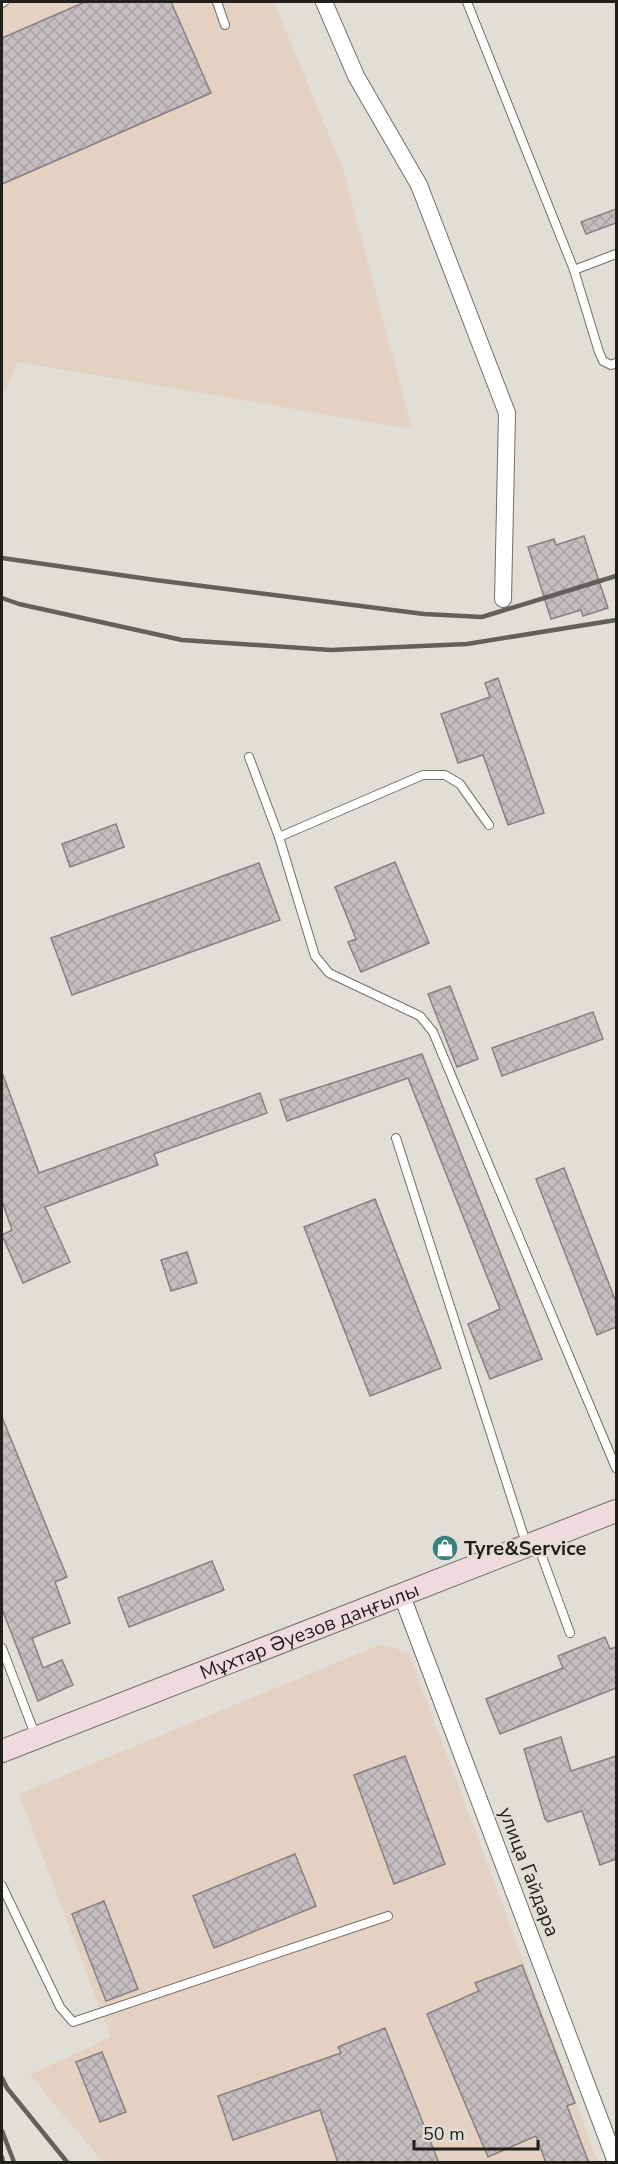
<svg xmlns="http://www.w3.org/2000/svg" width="618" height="2164" font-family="'Nunito Sans',sans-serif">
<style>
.industrial{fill:#e4d1c1}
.building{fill:url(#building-cross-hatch);stroke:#888083;stroke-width:1.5}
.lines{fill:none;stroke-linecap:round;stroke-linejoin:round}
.service-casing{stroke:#726f69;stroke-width:10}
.minor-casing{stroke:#726f69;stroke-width:18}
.secondary-casing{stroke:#726f69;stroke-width:24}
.service{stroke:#fff;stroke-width:8}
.minor{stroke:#fff;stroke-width:16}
.secondary{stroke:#efdae0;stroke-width:22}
.rail{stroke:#62605c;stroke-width:4.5}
.labels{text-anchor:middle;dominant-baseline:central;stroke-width:4.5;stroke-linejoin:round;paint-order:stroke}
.poi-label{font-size:20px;font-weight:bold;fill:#201f1c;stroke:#e1ded8;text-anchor:start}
.street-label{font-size:20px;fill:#201f1c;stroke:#e1ded8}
</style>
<defs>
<pattern id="building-cross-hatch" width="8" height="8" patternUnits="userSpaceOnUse" patternTransform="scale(1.5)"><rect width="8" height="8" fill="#c5bdbf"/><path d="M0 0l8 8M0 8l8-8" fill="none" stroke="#a9a2a4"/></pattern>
</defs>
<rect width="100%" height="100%" fill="#e1ded8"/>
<g class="industrial">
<path d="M2,2H274L343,169L412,429L17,362L2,400Z"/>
<path d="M382,1644L409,1653L598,2162H103L30,2075L111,2037L19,1794Z"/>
</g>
<g class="building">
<path d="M85,2H171L211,93L2,184V38Z"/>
<path d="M616,209V223L586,234L581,222Z"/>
<path d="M584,536L608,608L583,616L581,610L551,619L528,547L554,539L556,545Z"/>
<path d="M498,678L544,813L508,825L483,755L458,763L441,714L490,697L485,683Z"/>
<path d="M116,824L124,847L70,867L62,844Z"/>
<path d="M395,862L429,943L361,972L348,942L356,939L335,887Z"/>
<path d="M259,863L280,920L72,995L51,938Z"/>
<path d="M450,986L478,1059L457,1067L428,994Z"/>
<path d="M593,1012L603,1039L502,1076L492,1048Z"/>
<path d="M422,1054L542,1359L490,1379L468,1324L500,1309L408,1078L287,1121L280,1100Z"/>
<path d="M2,1075H3L39,1173L260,1093L267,1113L154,1154L158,1165L45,1207L70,1262L23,1283L2,1235L12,1230L2,1201Z"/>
<path d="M564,1168L616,1302V1327L597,1335L536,1179Z"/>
<path d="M375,1199L441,1368L370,1396L304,1227Z"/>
<path d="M187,1252L197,1283L171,1291L161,1260Z"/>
<path d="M2,1417L67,1577L55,1582L70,1623L32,1638L43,1668L62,1660L73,1685L38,1701L2,1609Z"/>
<path d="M212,1561L224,1590L129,1627L118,1598Z"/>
<path d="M605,1637L610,1649L616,1647V1688L500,1734L486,1699L563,1668L558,1656Z"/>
<path d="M561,1737L571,1771L616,1756V1859L600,1865L582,1811L548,1822L545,1819L524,1749Z"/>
<path d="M405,1756L445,1864L394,1884L354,1775Z"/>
<path d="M295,1854L316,1906L214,1948L193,1896Z"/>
<path d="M104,1901L138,1989L106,2001L72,1914Z"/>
<path d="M522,1965L575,2103L567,2106L589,2163H546L536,2136L488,2157L427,2014L479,1991L475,1983Z"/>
<path d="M385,2028L439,2163H338L320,2110L233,2140L218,2096L341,2053L338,2047Z"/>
<path d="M102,2052L126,2112L100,2122L76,2062Z"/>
</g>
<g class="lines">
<defs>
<g id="service">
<path d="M217,2L225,25"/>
<path d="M467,2L574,270L599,352L603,361L611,365L616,363"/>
<path d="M2,3L4,2"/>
<path d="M574,270L616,254"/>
<path d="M249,757L279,837L315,956L329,973L420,1016L433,1032L616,1468"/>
<path d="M279,837L423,775H445L460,784L489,825"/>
<path d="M396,1138L527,1546"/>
<path d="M537,1543L570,1633"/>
<path d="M2,1648L36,1737"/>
<path d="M2,1886L60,2007L73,2022L388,1916"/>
</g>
<g id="minor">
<path d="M324,2L356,76L419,185L507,413L503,599"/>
<path d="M402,1596L616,2162"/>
</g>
<g id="secondary">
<path id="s1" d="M2,1751L616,1511"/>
</g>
</defs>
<use href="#service" class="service-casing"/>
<use href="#minor" class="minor-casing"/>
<use href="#secondary" class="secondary-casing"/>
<use href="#service" class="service"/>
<use href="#minor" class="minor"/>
<use href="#secondary" class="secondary"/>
<g class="rail">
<path d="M2,558L155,580L424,614L482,617L616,576"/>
<path d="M2,598L19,604L182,640L331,650L467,644L616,620"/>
<path d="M2,2078L7,2088L67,2162"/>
<path d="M2,2131L14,2162"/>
<path d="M2,2157L3,2162"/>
</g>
</g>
<defs>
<symbol id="shop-disc" viewBox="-11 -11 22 22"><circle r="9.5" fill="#37807d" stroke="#e1ded8"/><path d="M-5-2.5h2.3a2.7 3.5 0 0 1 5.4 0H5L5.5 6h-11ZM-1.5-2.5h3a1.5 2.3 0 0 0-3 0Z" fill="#fff"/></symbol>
</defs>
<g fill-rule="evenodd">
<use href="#shop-disc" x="430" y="1533" width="30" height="30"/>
</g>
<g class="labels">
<g class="poi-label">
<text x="464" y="1548">Tyre&amp;Service</text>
</g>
<g class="street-label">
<text stroke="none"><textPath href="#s1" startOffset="330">Мұхтар Әуезов даңғылы</textPath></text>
<text transform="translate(529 1872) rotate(69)">улица Гайдара</text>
</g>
</g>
<rect width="618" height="2164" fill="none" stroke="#201f1c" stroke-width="6"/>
<path d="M414 2140v9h124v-9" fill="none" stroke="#201f1c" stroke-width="3"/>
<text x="423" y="2140" font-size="18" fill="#201f1c" stroke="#e1ded8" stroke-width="4.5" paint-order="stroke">50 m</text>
</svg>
